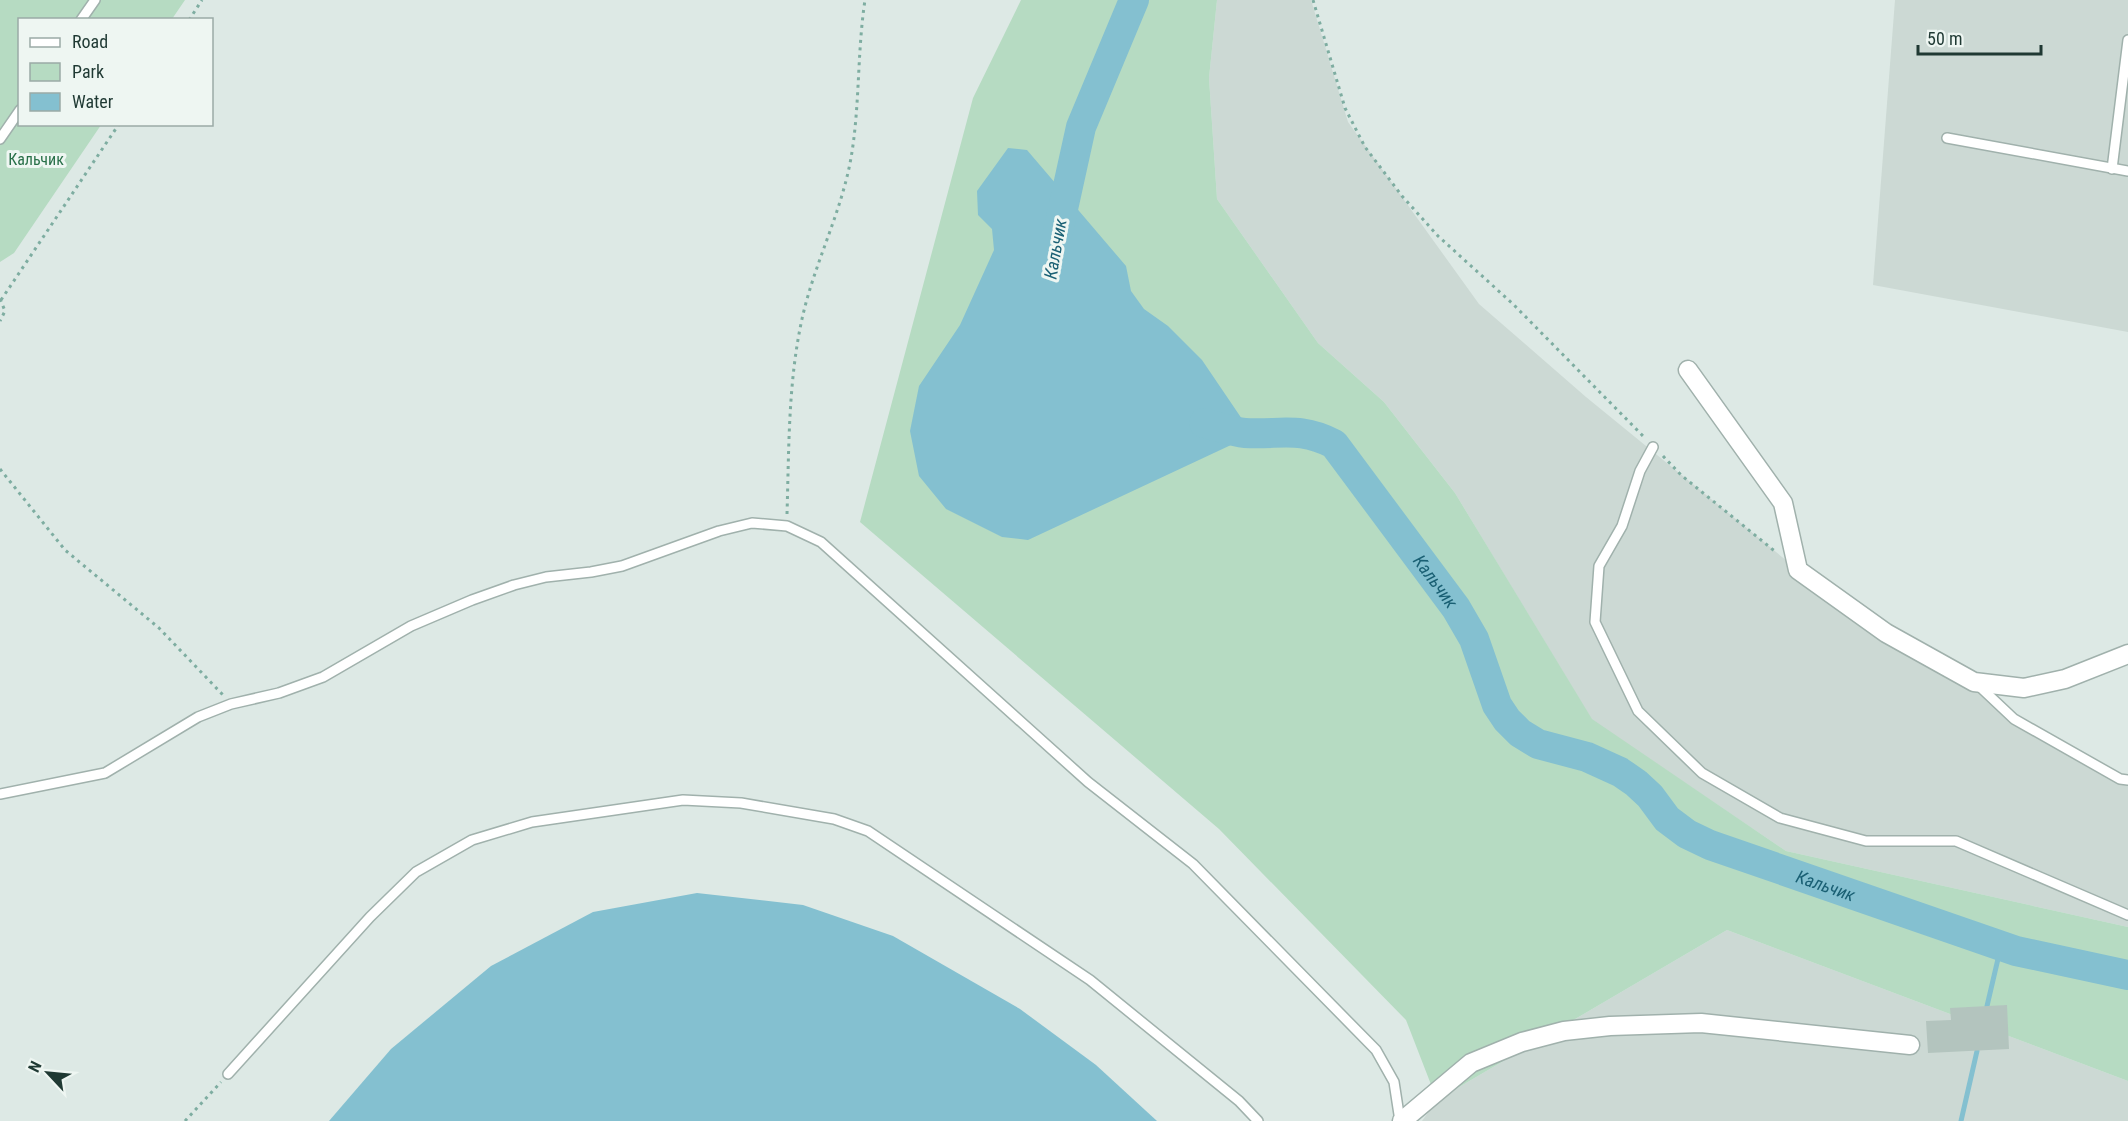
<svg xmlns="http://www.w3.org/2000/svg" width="2128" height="1121" font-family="'Roboto Condensed',sans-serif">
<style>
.built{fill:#ccd9d4}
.green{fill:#b6dbc2}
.water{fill:#84c0d0}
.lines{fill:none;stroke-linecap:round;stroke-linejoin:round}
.stream{stroke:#84c0d0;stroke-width:5}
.river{stroke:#84c0d0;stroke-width:30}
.building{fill:#b3c4be}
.lane-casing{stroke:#a0b1ac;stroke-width:12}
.street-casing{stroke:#a0b1ac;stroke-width:21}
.path{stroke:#7eada1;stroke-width:3;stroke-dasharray:3 4.5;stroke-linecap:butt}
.lane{stroke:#fff;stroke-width:9}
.street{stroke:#fff;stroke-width:18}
.labels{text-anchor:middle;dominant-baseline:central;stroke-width:6;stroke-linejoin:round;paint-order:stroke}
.park-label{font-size:16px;fill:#297049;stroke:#eef6f2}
.water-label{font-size:18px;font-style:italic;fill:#1a6074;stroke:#eef6f2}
</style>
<rect width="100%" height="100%" fill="#dde9e5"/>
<g class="built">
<path d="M1217,0H1311L1348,122L1479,304L1586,397L1798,570L1974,682L2014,719L2128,780V927L1786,851L1592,720L1455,493L1384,402L1318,343L1217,199L1209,78Z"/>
<path d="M1895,0H2128V332L1873,285Z"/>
<path d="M1727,930L2128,1081V1121H1422L1437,1100Z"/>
</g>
<g class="green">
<path d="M0,0H185L172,19L20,20V124L101,125L14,253L0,262Z"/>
<path d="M1021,0H1217L1209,78L1217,199L1318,343L1384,402L1455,493L1592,719L1786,851L2128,927V1081L1727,930L1437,1100L1406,1020L1219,829L860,522L973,98Z"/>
</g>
<g class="water">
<path d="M1008,148L1027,150L1126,266L1131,291L1144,309L1168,326L1202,360L1242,419L1244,433L1231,445L1028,540L1002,537L946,509L919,476L910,431L919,386L960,325L994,250L992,229L978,215L977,191Z"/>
<path d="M697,893L803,905L893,936L1020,1009L1096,1065L1157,1121H329L391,1049L491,966L593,912Z"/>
</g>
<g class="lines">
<g class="stream">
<path d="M1987,1006L2001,946"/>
<path d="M1961,1121L1977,1051"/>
</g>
<g class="river">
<path d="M1057,236L1081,127L1134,0"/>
<path id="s1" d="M1204,423C1217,426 1232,432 1245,433C1281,435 1299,426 1334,444L1456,608L1474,639L1497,705L1507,720L1520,733L1538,744L1587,757L1620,772L1636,783L1650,796L1667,819L1687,834L1710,845L2016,951L2128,975"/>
</g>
</g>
<path class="building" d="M2007,1005L2009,1049L1928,1053L1926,1021L1951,1020L1950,1008Z"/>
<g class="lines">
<defs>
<g id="lane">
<path d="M81,20L95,0"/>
<path d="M1947,138L2128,171"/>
<path d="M0,139L20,110"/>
<path d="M2112,169L2128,40"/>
<path d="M1653,447L1640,471L1622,526L1599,566L1595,622L1638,711L1702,773L1780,818L1866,841H1956L2128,915"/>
<path d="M1978,685L2014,719L2120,779L2128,780"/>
<path d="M0,794L105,773L198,717L231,704L279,693L323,677L411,626L472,600L514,585L546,577L591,572L622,566L719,531L752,523L787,526L821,542L1088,782L1193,864L1376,1050L1394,1082L1400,1121"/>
<path d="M228,1074L370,917L416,872L472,840L532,822L683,800L741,803L834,819L868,831L1090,980L1239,1101L1258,1121"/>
</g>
<g id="street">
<path d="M1688,370L1783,503L1798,570L1886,633L1974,682L2024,688L2065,679L2128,654"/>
<path d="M1402,1121L1471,1063L1522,1042L1564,1031L1610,1026L1701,1023L1910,1045"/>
</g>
</defs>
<use href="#lane" class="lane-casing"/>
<use href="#street" class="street-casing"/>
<g class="path">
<path d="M1313,0L1345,108L1365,147L1402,196L1438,236L1513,304L1646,439"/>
<path d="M189,20L202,0"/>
<path d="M0,299L5,311L0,321"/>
<path d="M1,300L119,124"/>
<path d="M1663,456L1681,475L1777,553"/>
<path d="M0,469L65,550L159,628L223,695"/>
<path d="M787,514C789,449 788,383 802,319C814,264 841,214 851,158C860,106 857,53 865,0"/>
<path d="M185,1121L221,1082"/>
</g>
<use href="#lane" class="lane"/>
<use href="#street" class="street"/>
</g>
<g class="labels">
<g class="park-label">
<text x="36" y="159">Кальчик</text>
</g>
<g class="water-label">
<text transform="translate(1055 249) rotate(-80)">Кальчик</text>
<text stroke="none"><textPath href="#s1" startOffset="304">Кальчик</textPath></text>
<text stroke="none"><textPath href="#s1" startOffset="828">Кальчик</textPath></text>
</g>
</g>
<rect x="18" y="18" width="195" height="108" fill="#eef6f2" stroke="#9baaa6" stroke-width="1.5"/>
<rect x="30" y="38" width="30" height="9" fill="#ffffff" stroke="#9baaa6" stroke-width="1.5"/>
<text x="72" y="48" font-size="18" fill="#1f3933">Road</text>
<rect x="30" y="63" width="30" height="18" fill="#b6dbc2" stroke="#9baaa6" stroke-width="1.5"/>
<text x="72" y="78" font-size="18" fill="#1f3933">Park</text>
<rect x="30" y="93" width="30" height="18" fill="#84c0d0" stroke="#9baaa6" stroke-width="1.5"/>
<text x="72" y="108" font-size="18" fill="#1f3933">Water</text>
<g transform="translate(48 1073) rotate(296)" stroke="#eef6f2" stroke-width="4.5" paint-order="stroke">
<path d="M0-4.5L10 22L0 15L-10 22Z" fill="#1f3933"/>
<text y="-9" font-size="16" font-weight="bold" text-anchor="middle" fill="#1f3933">N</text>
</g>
<path d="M1918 45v9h123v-9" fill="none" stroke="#1f3933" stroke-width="3"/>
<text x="1927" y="45" font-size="18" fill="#1f3933" stroke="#eef6f2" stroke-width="4.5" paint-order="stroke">50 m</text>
</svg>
